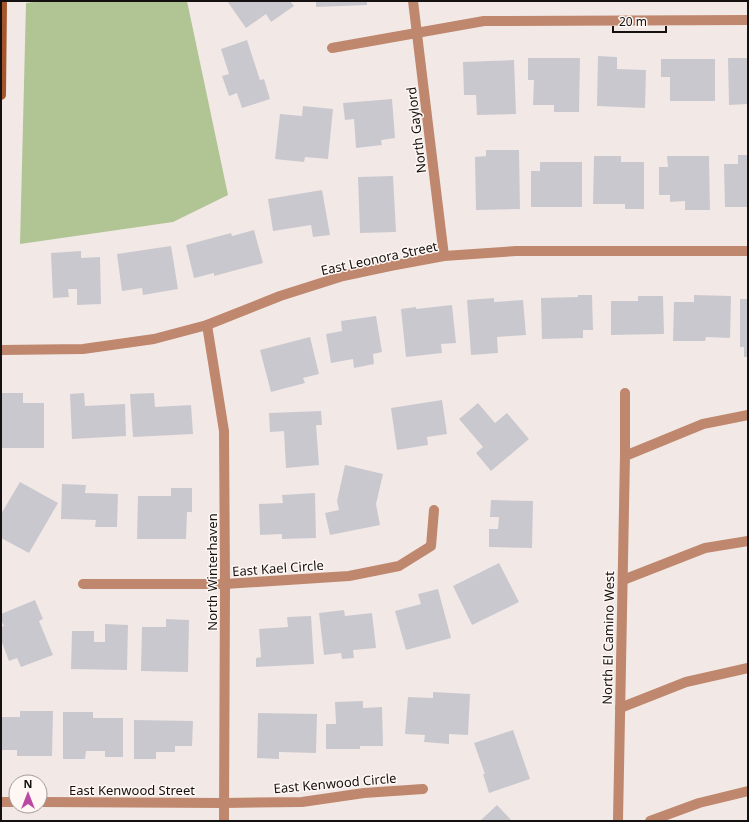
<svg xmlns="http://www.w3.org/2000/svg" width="749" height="822" font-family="'Noto Sans',sans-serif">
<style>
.green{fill:#b1c494}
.building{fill:#cac8cf}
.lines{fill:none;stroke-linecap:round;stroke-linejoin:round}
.lane{stroke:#bf876d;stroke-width:10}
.street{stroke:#bf876d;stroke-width:10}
.secondary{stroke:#a4552c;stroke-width:10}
.labels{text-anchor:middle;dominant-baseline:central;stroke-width:3;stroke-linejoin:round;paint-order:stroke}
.street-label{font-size:13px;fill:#141110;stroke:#fff7f3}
</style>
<rect width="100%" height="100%" fill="#f2e9e6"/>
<path class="green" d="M42,1H187L228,195L173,222L20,244L26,3Z"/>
<g class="building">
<path d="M227,1H290L294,6L271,22L266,14L246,28Z"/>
<path d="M316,1H367V5L316,7Z"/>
<path d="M247,40L260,80L264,79L270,99L242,108L237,93L229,96L222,76L229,74L221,49Z"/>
<path d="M598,56L617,57V69L646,70L645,108L597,106Z"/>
<path d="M528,58H580L579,112H554V105H533L534,80H528Z"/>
<path d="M728,58H748V104L729,105Z"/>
<path d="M661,59H715V101H670V77H661Z"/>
<path d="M514,60L516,114L477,115L476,95H464L463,62Z"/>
<path d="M392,99L395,138L381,140L382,145L356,148L354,119L345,120L343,103Z"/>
<path d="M303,106L333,109L328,159L305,157L304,162L275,159L280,114L302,116Z"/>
<path d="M486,150H519L520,209L476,210L475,157L486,156Z"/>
<path d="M738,155H748V207H725L724,164H738Z"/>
<path d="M594,156H621V162H644V209H625V204H593Z"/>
<path d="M667,156H709L710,210H685V201L670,202V195H659V167H668Z"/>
<path d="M540,162H582V207H531V171H540Z"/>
<path d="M393,176L396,232L360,233L358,177Z"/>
<path d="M322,190L330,235L313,237L311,225L273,231L268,199Z"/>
<path d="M254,230L263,263L214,276V273L194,278L186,245L231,233L232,236Z"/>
<path d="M171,246L178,289L143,295L142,288L122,291L117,254Z"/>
<path d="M81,251V258L100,257L101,304L77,305V289H68L69,297L53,298L51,253Z"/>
<path d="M578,295H592L593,330H583V338L542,339L541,298L578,297Z"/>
<path d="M694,295L731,296L730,338L706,337L705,341H673L674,302H694Z"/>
<path d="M638,296H663L664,334L611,335V301H638Z"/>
<path d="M494,298V302L523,300L526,335L497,337L498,353L471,355L467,300Z"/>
<path d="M740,299H748V357H744V347H740Z"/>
<path d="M452,305L456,343L441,344L442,353L406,357L401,309L416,307V309Z"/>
<path d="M376,316L382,352L373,354L374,364L354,368L353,359L331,363L326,334L342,331L341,321Z"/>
<path d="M310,337L319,374L303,378L305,383L271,392L260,350Z"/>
<path d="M1,393H23V403H44V448H1Z"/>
<path d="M84,393L85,406L125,404L126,436L72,439L70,394Z"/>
<path d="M154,393L155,407L191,405L193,434L133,437L130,394Z"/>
<path d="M442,400L447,434L427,437L428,445L397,450L391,408Z"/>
<path d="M478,403L495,423L507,413L529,439L491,471L476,453L483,447L459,419Z"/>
<path d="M321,411L322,425H316L319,465L286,468L284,431L270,432L269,413Z"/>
<path d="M345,465L383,474L376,504L380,525L330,535L325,513L339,510L337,501Z"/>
<path d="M20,482L58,503L29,553L1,538V514Z"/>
<path d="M62,484L86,485L85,493L118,494L117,527H95L96,520L61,519Z"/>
<path d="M171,488H192V512H187L186,539H137L138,496H171Z"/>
<path d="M315,493L316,538L282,539V534L260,535L259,504L283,503L282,495Z"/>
<path d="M491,500L533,501L532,548L489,547V529H498L499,517H490Z"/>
<path d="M499,563L519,602L472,625L453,586Z"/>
<path d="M438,589L451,638L406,650L395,611L421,604L418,594Z"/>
<path d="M35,600L43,619L39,621L53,655L21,667L17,658L9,661L1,640V627L4,626L1,620V614Z"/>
<path d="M344,610L345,616L372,613L376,648L353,650L354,658L342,659L341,653L324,655L319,613Z"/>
<path d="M311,616L314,664L256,667V658L261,657L259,629L288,627L287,617Z"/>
<path d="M166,619L189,620L188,672L141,671L142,627H166Z"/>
<path d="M105,624L128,625L127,670L71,669L72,631H94V642H105Z"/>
<path d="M433,692L470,694L468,735L449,734V744L424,742L425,735L405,734L408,697L433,698Z"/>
<path d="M363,701V708L382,707L383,746H360V749H326V724H336L335,702Z"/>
<path d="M20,711H53L52,756H17V750H1V717H20Z"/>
<path d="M63,712H93V718H123V757H105V751H86L85,759H63Z"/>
<path d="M258,713L317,714L316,753L279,752V759L257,758Z"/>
<path d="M134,720L193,721L192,746H175V752H156V759H134Z"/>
<path d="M513,730L530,779L489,793L483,774H485L474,743Z"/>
<path d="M497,805L512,821H480Z"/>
</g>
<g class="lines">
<path class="lane" d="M625,393V456"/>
<g class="street">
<path d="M413,1L444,256"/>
<path d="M332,48L484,21L748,20"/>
<path d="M207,325L224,431L225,584L224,821"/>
<path d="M1,350L83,349L154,339L207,325L280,296L343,276L390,266L444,256L516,251H748"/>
<path d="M623,580L705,548L748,541"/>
<path d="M83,584H225L349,576L399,566L431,546L434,510"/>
<path d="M620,708L686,682L748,668"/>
<path d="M1,802H16"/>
<path d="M40,802L224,803L302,802L364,793L423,789"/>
<path d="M618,821L625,456L703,424L748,415"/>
<path d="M650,821L699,803L748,791"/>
</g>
<path class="secondary" d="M1,95L2,1"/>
</g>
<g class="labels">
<g class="street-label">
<text transform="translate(416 130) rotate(-97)">North Gaylord</text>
<text transform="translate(379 258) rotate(-12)">East Leonora Street</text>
<text transform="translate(278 568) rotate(-4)">East Kael Circle</text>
<text transform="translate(212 572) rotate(-90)">North Winterhaven</text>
<text transform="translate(608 638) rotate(-89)">North El Camino West</text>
<text transform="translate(335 783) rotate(-5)">East Kenwood Circle</text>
<text x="132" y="790">East Kenwood Street</text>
</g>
</g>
<rect width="749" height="822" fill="none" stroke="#141110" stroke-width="4"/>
<g transform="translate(28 794)"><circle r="19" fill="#fff7f3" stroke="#a19b98"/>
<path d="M0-3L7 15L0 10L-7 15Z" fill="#ba49a3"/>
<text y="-6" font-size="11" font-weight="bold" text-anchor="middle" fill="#141110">N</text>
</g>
<path d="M613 26v6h53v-6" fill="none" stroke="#141110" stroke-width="2"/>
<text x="619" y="26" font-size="12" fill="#141110" stroke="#fff7f3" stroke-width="3" paint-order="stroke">20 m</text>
</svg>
